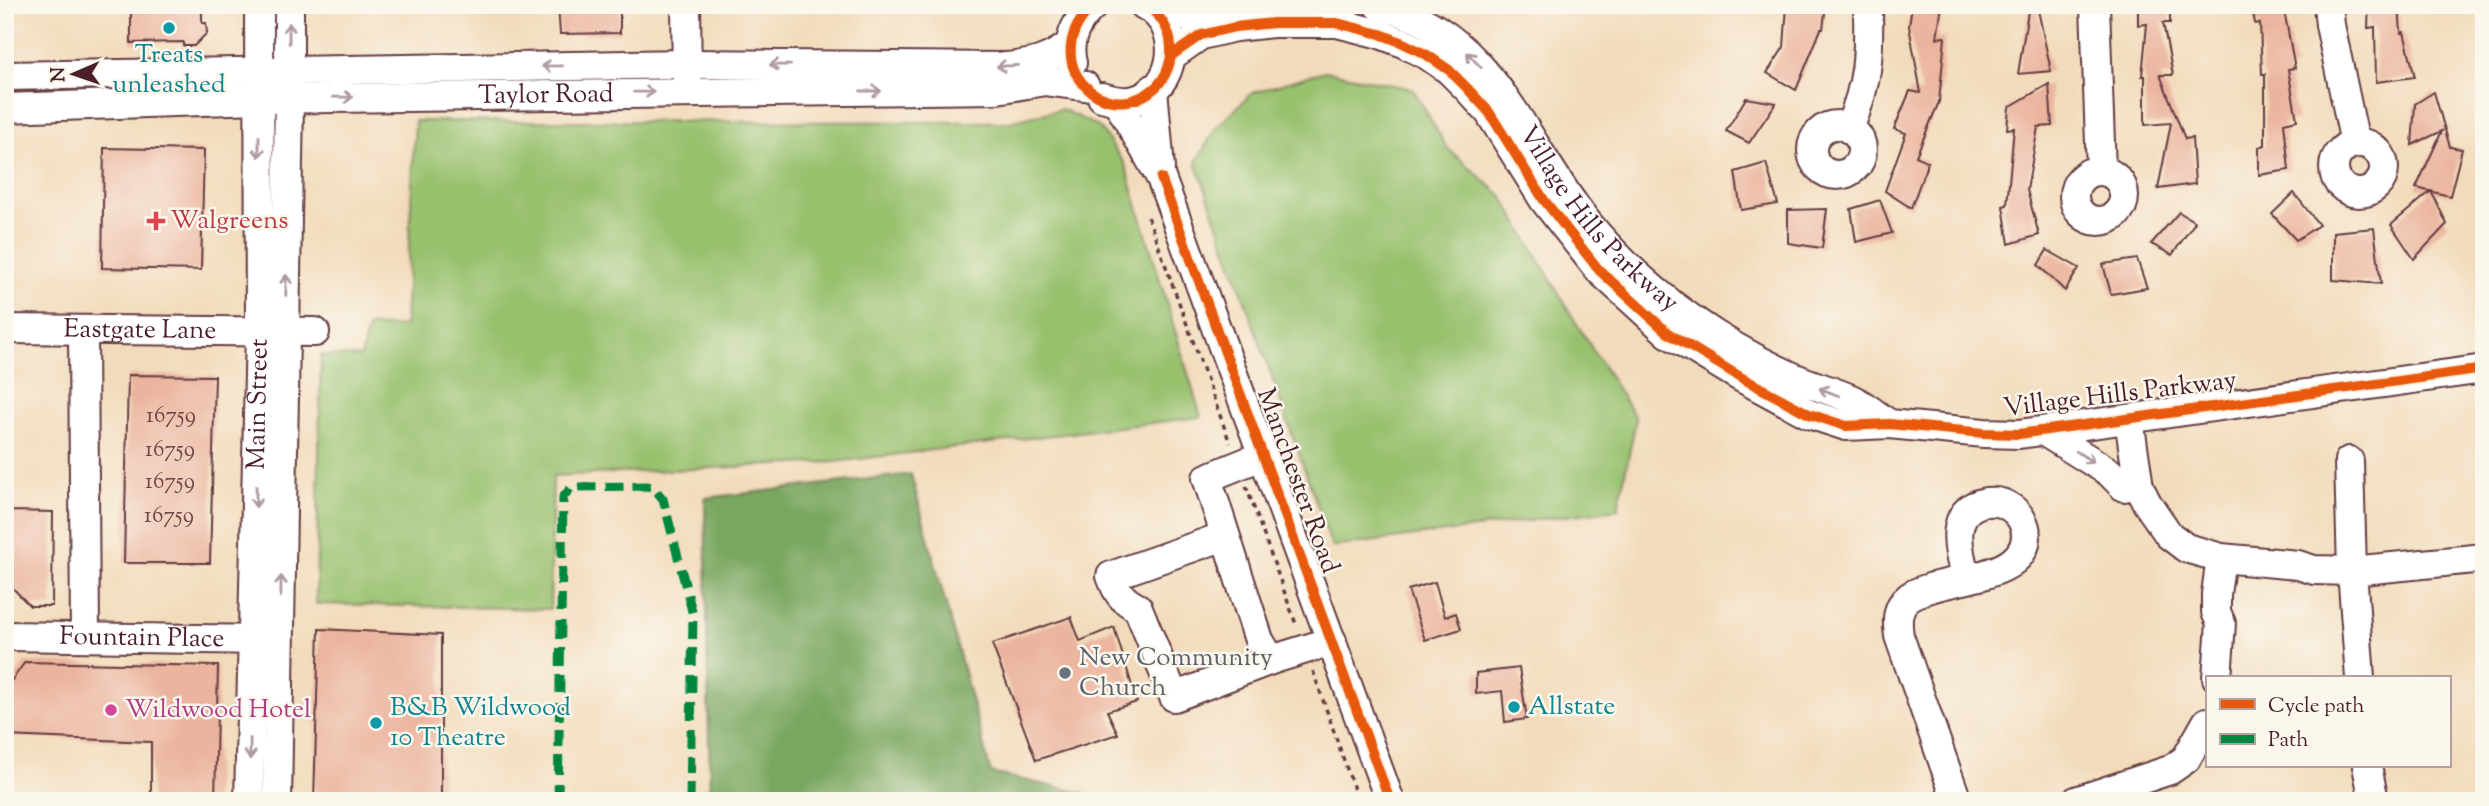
<svg xmlns="http://www.w3.org/2000/svg" width="2489" height="806" font-family="'Sorts Mill Goudy',serif">
<style>
.green{fill:#98c16e;stroke:#71704c;stroke-width:2}
.forest{fill:#7aa761;stroke:#626346;stroke-width:2}
.building{fill:#ebb49e}
.lines{fill:none;stroke-linecap:round;stroke-linejoin:round}
.minor-casing{stroke:#633b41;stroke-width:32}
.path{stroke:#633b41;stroke-width:3.5;stroke-dasharray:5 5;stroke-linecap:butt}
.minor{stroke:#fff;stroke-width:28}
.quiet{stroke:#00873e;stroke-width:9;stroke-dasharray:18 9;stroke-linecap:butt}
.cycleway-casing{stroke:#fbf7ec;stroke-width:15}
.cycleway{stroke:#e8590c;stroke-width:10}
.oneway{stroke:#ae9aa0}
.culture-dot{fill:#0f9aa8;stroke:#fbf7ec;stroke-width:2.5}
.health-dot{fill:#e0444e;stroke:#fbf7ec;stroke-width:2.5}
.worship-dot{fill:#6b7280;stroke:#fbf7ec;stroke-width:2.5}
.hotel-dot{fill:#d1479c;stroke:#fbf7ec;stroke-width:2.5}
.labels{text-anchor:middle;dominant-baseline:central;stroke-width:5;stroke-linejoin:round;paint-order:stroke}
.number-label{font-size:23px;fill:#724448}
.culture-label{font-size:26px;fill:#0d838f;stroke:#fbf7ec;text-anchor:start}
.street-label{font-size:26px;fill:#4a1f2b;stroke:#fbf7ec}
.health-label{font-size:26px;fill:#be3a42;stroke:#fbf7ec;text-anchor:start}
.worship-label{font-size:26px;fill:#5b616d;stroke:#fbf7ec;text-anchor:start}
.hotel-label{font-size:26px;fill:#b23c85;stroke:#fbf7ec;text-anchor:start}
</style>
<rect width="100%" height="100%" fill="#fbf7ec"/>
<filter id="ink" filterUnits="userSpaceOnUse"><feTurbulence type="fractalNoise" baseFrequency=".0143" numOctaves="2"/><feDisplacementMap in="SourceGraphic" scale="14" xChannelSelector="R" yChannelSelector="G"/><feConvolveMatrix kernelMatrix="1 2 1 2 8 2 1 2 1" color-interpolation-filters="sRGB"/></filter>
<filter id="wash" filterUnits="userSpaceOnUse"><feTurbulence type="fractalNoise" baseFrequency=".00686" numOctaves="4" result="noise"/><feDisplacementMap in="SourceGraphic" scale="28" xChannelSelector="R" yChannelSelector="G"/><feGaussianBlur stdDeviation="1.57" result="paint"/><feColorMatrix in="noise" values="0 0 0 0 0 0 0 0 0 0 0 0 0 0 0 0 0 1.4 0 .05"/><feComposite in="paint" operator="in"/></filter>
<g filter="url(#wash)">
<rect width="100%" height="100%" fill="#f2dbbb"/>
<g class="green">
<path d="M1325,71L1413,89L1447,148L1502,196L1575,321L1636,419L1618,509L1332,547L1196,162L1216,128L1252,93Z"/>
<path d="M1061,109L1099,127L1125,164L1201,417L835,462L553,476L550,609L316,604L321,355L361,357L368,327L405,326L415,121L1010,122Z"/>
</g>
<path class="forest" d="M911,474L991,773L1084,793L1086,801H710L705,498Z"/>
<g id="blocks">
<g class="building">
<path d="M131,5H202V23H206L207,33L194,46H183V42L131,43Z"/>
<path d="M558,5H620V33L560,34Z"/>
<path d="M1787,5H1826L1823,29H1821L1796,90L1767,73L1784,47Z"/>
<path d="M1912,5H1942L1937,38L1945,37L1939,102L1916,156L1928,162L1911,208L1885,191L1906,133L1894,129L1910,91L1921,93L1909,26Z"/>
<path d="M2029,5H2037L2051,71L2018,74Z"/>
<path d="M2138,5H2170V23H2163L2173,75H2160L2185,139L2192,138L2195,184L2158,189L2171,123L2145,125V76H2142L2147,24L2138,25Z"/>
<path d="M2252,5H2283L2295,68L2288,69L2297,120L2284,123L2289,170L2259,175V147L2265,145V74H2262L2260,23L2255,24Z"/>
<path d="M2369,5H2399L2401,33L2404,32L2415,77L2376,82L2375,27L2368,28Z"/>
<path d="M2049,84L2052,126L2038,127L2027,190L2039,235L2009,244L2003,206L2007,205L2014,128L2007,129L2009,107Z"/>
<path d="M2434,92L2450,147L2462,149L2450,196L2416,188L2442,131L2412,145L2415,104Z"/>
<path d="M1746,98L1776,103L1749,143L1726,131Z"/>
<path d="M104,148L204,150L201,270L102,268Z"/>
<path d="M1766,163L1778,204L1741,210L1735,172Z"/>
<path d="M2431,191L2447,224L2414,259L2391,225Z"/>
<path d="M2294,193L2319,225L2296,240L2272,214Z"/>
<path d="M1880,200L1892,233L1856,242L1851,209Z"/>
<path d="M1827,209L1822,248L1788,243V210Z"/>
<path d="M2179,212L2195,222L2172,255L2151,244Z"/>
<path d="M2374,228L2381,284L2333,280V232Z"/>
<path d="M2047,250L2079,268L2065,291L2038,265Z"/>
<path d="M2137,259L2147,288L2111,294L2103,264Z"/>
<path d="M128,375L215,376L210,563H124Z"/>
<path d="M8,511L53,512L52,606H30L6,581Z"/>
<path d="M1435,582L1445,617L1456,613L1461,629L1425,640L1408,590Z"/>
<path d="M1071,617L1080,641L1114,627L1137,702L1107,711L1118,734L1036,760L992,644Z"/>
<path d="M319,629L441,635V801H314Z"/>
<path d="M25,662L218,666L215,801H151V742L5,736V685L12,680Z"/>
<path d="M1519,668L1527,719L1505,722L1502,691L1476,694V673Z"/>
</g>
</g>
</g>
<g filter="url(#ink)">
<use href="#blocks" fill-opacity="0" stroke="#633b41" stroke-width="2"/>
<g class="lines">
<defs>
<g id="minor">
<path d="M686,5L687,82"/>
<path id="s1" d="M1378,5C1388,8 1399,11 1409,15C1498,51 1530,152 1587,222C1642,289 1714,341 1793,377C1813,386 1834,391 1853,400C1866,406 1877,416 1889,424"/>
<path d="M2095,5L2101,171"/>
<path d="M2328,5L2330,25L2355,143"/>
<path d="M1160,18L1195,15L1233,5"/>
<path d="M1171,56L1201,35L1235,27L1273,23H1337L1380,34L1401,42L1427,55L1449,70L1467,88L1489,112L1544,200L1599,270L1668,333L1742,378L1809,414L1846,426L1889,424L1984,433L2019,434L2484,369"/>
<path d="M1072,63C1066,39 1077,20 1094,5"/>
<path d="M5,76L686,64L1006,67C1034,64 1047,61 1070,45"/>
<path d="M1153,89L1160,168"/>
<path d="M1102,97C1112,100 1124,103 1135,100C1178,88 1184,25 1144,5"/>
<path d="M1117,101L1161,178L1390,801"/>
<path id="s2" d="M5,108L259,99L997,89L1045,81L1085,86"/>
<circle cx="1837" cy="150" r="25"/>
<path d="M1849,129C1869,80 1869,56 1868,5"/>
<circle cx="2359" cy="168" r="25"/>
<circle cx="2099" cy="196" r="25"/>
<path id="s3" d="M5,329L315,332"/>
<path d="M83,330L85,637"/>
<path d="M2129,419L2139,487L2147,503L2169,535L2186,548L2221,558L2298,565L2314,570L2352,571L2484,558"/>
<path d="M2043,431L2109,472L2124,487"/>
<path d="M1264,455L1207,478L1259,640L1271,660L1332,641"/>
<path d="M2349,461L2352,571L2360,678"/>
<path d="M1225,536L1111,576C1117,593 1122,600 1138,608L1174,697L1271,660"/>
<path id="s4" d="M6,636L270,640"/>
<path d="M2217,678L2221,623L2216,612V594L2221,558"/>
<path d="M2367,766L2374,801"/>
<path id="s5" d="M249,801L260,331L259,5"/>
<path d="M277,801L289,102V5"/>
<path d="M1957,801L1899,636C1897,622 1896,607 1909,597C1939,576 2026,583 2026,535C2026,525 2020,514 2011,508C2004,502 1995,501 1986,502C1946,509 1959,553 1966,579"/>
<path d="M2076,801L2170,770L2186,759L2207,722"/>
</g>
</defs>
<use href="#minor" class="minor-casing"/>
<g class="path">
<path d="M1148,217L1230,443"/>
<path d="M1246,486L1297,627"/>
<path d="M1313,671L1358,801"/>
</g>
<use href="#minor" class="minor"/>
<path class="quiet" d="M558,801L563,497L572,487L647,486L653,487L663,499L693,615L690,801"/>
<defs>
<g id="cycleway">
<path d="M1094,5C1033,60 1105,133 1156,87C1166,77 1172,62 1171,48C1171,31 1160,13 1144,5"/>
<path d="M1171,56L1201,35L1235,27L1273,23H1337L1380,34L1401,42L1427,55L1449,70L1467,88L1489,112L1544,200L1599,270L1668,333L1742,378L1809,414L1846,426L1889,424L1984,433L2019,434L2484,369"/>
<path d="M1161,178L1390,801"/>
</g>
</defs>
<use href="#cycleway" class="cycleway-casing"/>
<use href="#cycleway" class="cycleway"/>
</g>
<defs><path id="oneway-shaft" d="M-6 0H5M1.5-3L5.5 0L1.5 3" fill="none" stroke-width="1.6" stroke-linecap="round" stroke-linejoin="round" transform="scale(1.75)"/></defs>
<g class="oneway">
<use href="#oneway-shaft" transform="translate(289 33) rotate(-91)"/>
<use href="#oneway-shaft" transform="translate(1474 60) rotate(-133)"/>
<use href="#oneway-shaft" transform="translate(780 65) rotate(-179)"/>
<use href="#oneway-shaft" transform="translate(552 66) rotate(179)"/>
<use href="#oneway-shaft" transform="translate(1007 66) rotate(177)"/>
<use href="#oneway-shaft" transform="translate(871 91)"/>
<use href="#oneway-shaft" transform="translate(644 92) rotate(-1)"/>
<use href="#oneway-shaft" transform="translate(343 97) rotate(-1)"/>
<use href="#oneway-shaft" transform="translate(259 147) rotate(90)"/>
<use href="#oneway-shaft" transform="translate(286 285) rotate(-89)"/>
<use href="#oneway-shaft" transform="translate(1829 392) rotate(-159)"/>
<use href="#oneway-shaft" transform="translate(2085 457) rotate(33)"/>
<use href="#oneway-shaft" transform="translate(256 497) rotate(91)"/>
<use href="#oneway-shaft" transform="translate(281 586) rotate(-89)"/>
<use href="#oneway-shaft" transform="translate(250 749) rotate(91)"/>
</g>
</g>
<g class="culture-dot">
<circle cx="169" cy="28" r="7"/>
<circle cx="1514" cy="707" r="7"/>
<circle cx="376" cy="723" r="7"/>
</g>
<path class="health-dot" d="M152.5 210.5h7v7h7v7h-7v7h-7v-7h-7v-7h7z"/>
<circle class="worship-dot" cx="1065" cy="673" r="7"/>
<circle class="hotel-dot" cx="111" cy="710" r="7"/>
<g class="labels">
<g class="number-label">
<text x="171" y="416">16759</text>
<text x="170" y="450">16759</text>
<text x="170" y="482">16759</text>
<text x="169" y="516">16759</text>
</g>
<g class="culture-label">
<text x="169" y="55" text-anchor="middle">Treats<tspan x="169" dy="30">unleashed</tspan></text>
<text x="1528" y="707">Allstate</text>
<text x="390" y="708">B&amp;B Wildwood<tspan x="390" dy="30">10 Theatre</tspan></text>
</g>
<g class="street-label">
<text stroke="none"><textPath href="#s2" startOffset="541">Taylor Road</textPath></text>
<text stroke="none"><textPath href="#s1" startOffset="315">Village Hills Parkway</textPath></text>
<text stroke="none"><textPath href="#s3" startOffset="135">Eastgate Lane</textPath></text>
<text transform="translate(2120 395) rotate(-7)">Village Hills Parkway</text>
<text stroke="none"><textPath href="#s5" startOffset="397">Main Street</textPath></text>
<text transform="translate(1297 481) rotate(70)">Manchester Road</text>
<text stroke="none"><textPath href="#s4" startOffset="136">Fountain Place</textPath></text>
</g>
<g class="health-label">
<text x="170" y="221">Walgreens</text>
</g>
<g class="worship-label">
<text x="1079" y="658">New Community<tspan x="1079" dy="30">Church</tspan></text>
</g>
<g class="hotel-label">
<text x="125" y="710">Wildwood Hotel</text>
</g>
</g>
<rect width="2489" height="806" fill="none" stroke="#fbf7ec" stroke-width="28"/>
<rect x="2206" y="676" width="245" height="91" fill="#fbf7ec" stroke="#b4a19f" stroke-width="2"/>
<rect x="2220" y="699" width="35" height="10" fill="#e8590c" stroke="#b4a19f" stroke-width="2"/>
<text x="2268" y="712" font-size="21" fill="#4a1f2b">Cycle path</text>
<rect x="2220" y="734" width="35" height="10" fill="#00873e" stroke="#b4a19f" stroke-width="2"/>
<text x="2268" y="746" font-size="21" fill="#4a1f2b">Path</text>
<g transform="translate(74 74) rotate(268)" stroke="#fbf7ec" stroke-width="5" paint-order="stroke">
<path d="M0-5L12 26L0 18L-12 26Z" fill="#4a1f2b"/>
<text y="-10" font-size="19" font-weight="bold" text-anchor="middle" fill="#4a1f2b">N</text>
</g>
</svg>
